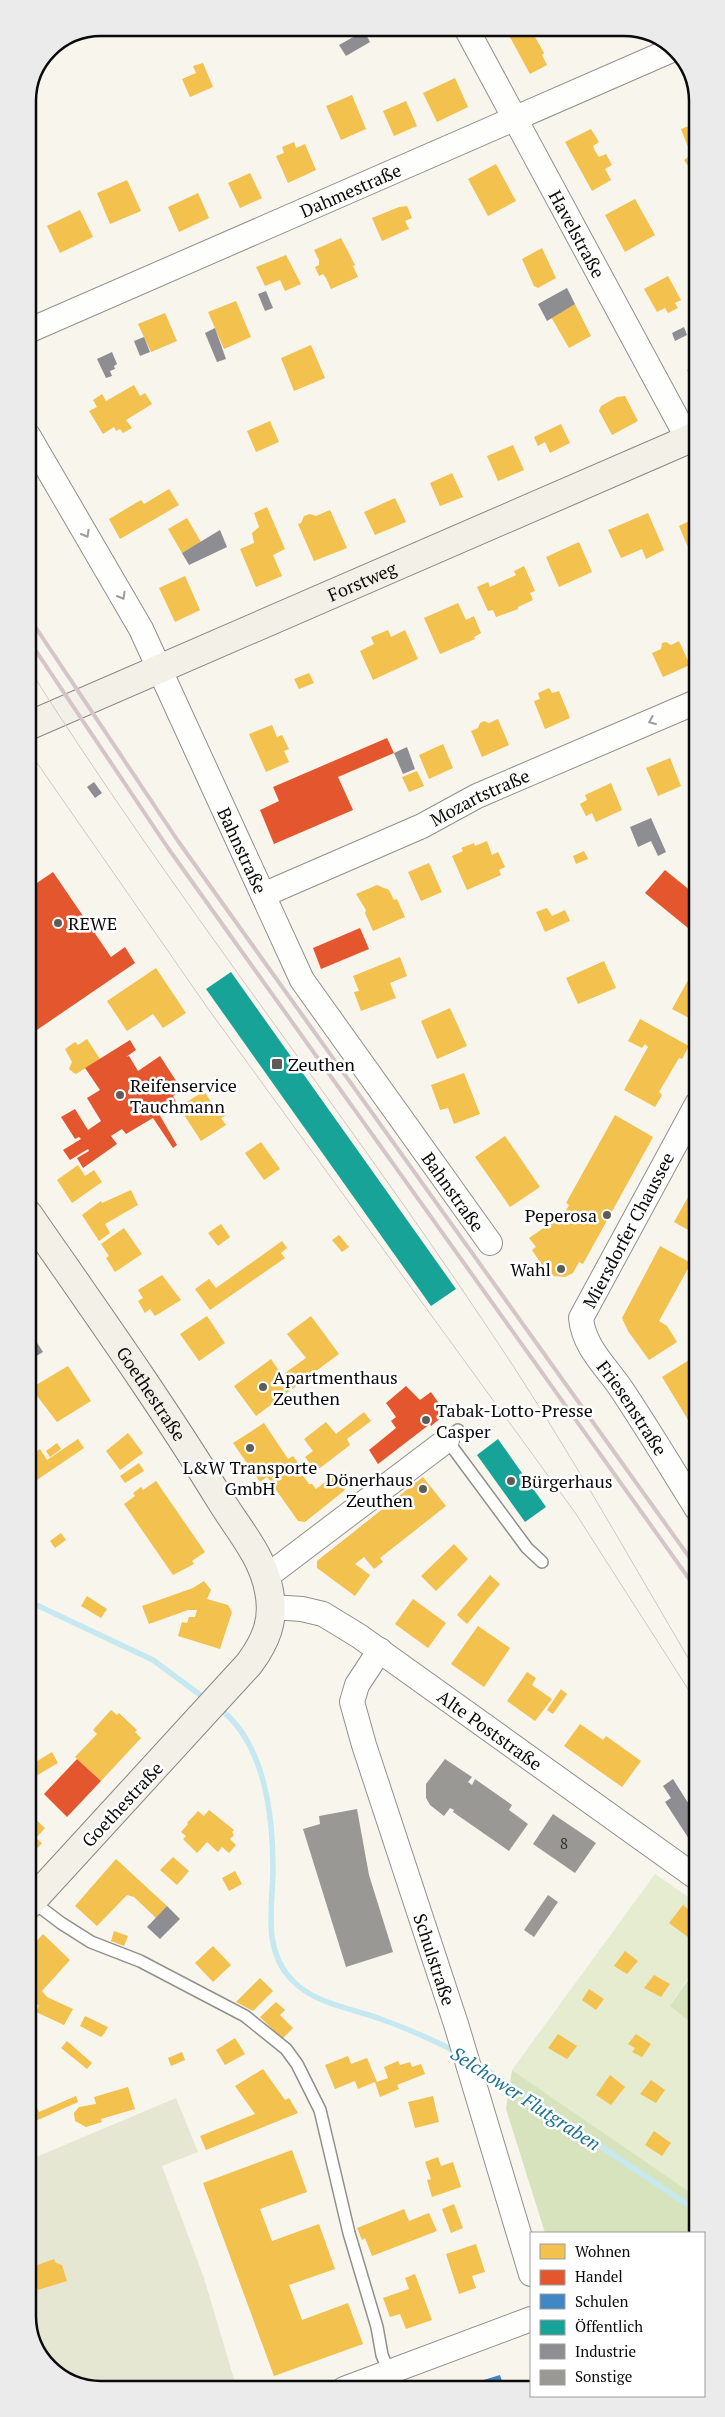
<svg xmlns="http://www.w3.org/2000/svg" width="725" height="2417" font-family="'PT Serif',serif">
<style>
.green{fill:#e5eccf}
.forest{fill:#d7e3bd}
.cemetery{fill:#e6e7d3}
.homes{fill:#f2c14e}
.shops{fill:#e4572e}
.schools{fill:#3f88c5}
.public{fill:#17a398}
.industry{fill:#8d8d92}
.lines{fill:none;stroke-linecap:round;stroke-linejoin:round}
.stream{stroke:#c6e8f0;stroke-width:5.5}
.building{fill:#9a9894}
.service-casing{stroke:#91908c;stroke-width:14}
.minor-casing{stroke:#91908c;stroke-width:26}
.secondary-casing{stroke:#888683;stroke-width:30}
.service{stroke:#fefefc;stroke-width:11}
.minor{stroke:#fefefc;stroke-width:24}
.secondary{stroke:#f3f0e8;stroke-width:28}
.tram{stroke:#d4c5c7;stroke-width:1}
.rail{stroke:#d4c5c7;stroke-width:4}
.oneway{stroke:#9c9c9b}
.poi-dot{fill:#5d5c59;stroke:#fff;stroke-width:2}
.labels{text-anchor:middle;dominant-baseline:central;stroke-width:5;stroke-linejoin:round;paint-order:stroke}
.number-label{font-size:15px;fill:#2e2e2c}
.street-label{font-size:18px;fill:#0a0a0a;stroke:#fff}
.poi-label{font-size:18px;fill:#0a0a0a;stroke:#fff;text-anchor:start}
.water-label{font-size:19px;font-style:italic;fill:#1e7291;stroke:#fff}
.rim{fill:none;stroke:#0a0a0a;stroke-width:2.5}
</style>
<rect width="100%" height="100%" fill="#f8f5ed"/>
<path class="green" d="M655,1874L697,1903V1964L670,2006L697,2028V2197L512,2070Z"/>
<g class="forest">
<path d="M697,1967V2028L670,2006Z"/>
<path d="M512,2070L697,2197V2233H545L506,2109Z"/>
</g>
<path class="cemetery" d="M176,2098L198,2152L162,2166L204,2278L237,2389H96L52,2371L29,2330V2160Z"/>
<g class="homes">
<path d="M505,28H530L544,53L542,55L547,65L530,74Z"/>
<path d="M203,63L213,87L190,97L182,79L196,73L193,66Z"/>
<path d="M455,78L468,107L437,122L423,93Z"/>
<path d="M352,95L366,129L341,140L326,106Z"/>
<path d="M406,101L417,126L394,136L383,111Z"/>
<path d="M696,123V178L684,160L691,155L681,129Z"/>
<path d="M591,129L599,142L593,146L595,151L599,157L606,154L612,165L605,169L611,180L592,191L565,142Z"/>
<path d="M294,142L296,148L305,144L316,170L288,183L276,156L284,153L282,147Z"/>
<path d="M496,164L516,201L488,216L468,179Z"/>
<path d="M250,173L262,198L240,208L228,183Z"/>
<path d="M127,180L141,211L110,224L97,193Z"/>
<path d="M198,193L209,218L179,232L168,207Z"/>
<path d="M635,199L655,235L625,252L605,215Z"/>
<path d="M407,206L412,218L405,221L409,229L382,241L372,218L399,207Z"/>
<path d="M80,210L93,237L60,253L47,226Z"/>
<path d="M341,238L355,265L353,266L358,277L331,289L326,278L323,274L319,276L315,267L319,265V260L314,250Z"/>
<path d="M542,248L556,278L538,288L534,286L522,259Z"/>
<path d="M286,255L301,284L285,291L280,280L265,286L256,267Z"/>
<path d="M668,276L681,300L675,303L678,308L668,313L665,308L657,312L644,289Z"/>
<path d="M236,301L251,337L224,349L208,312Z"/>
<path d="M575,304L591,336L569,348L551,317Z"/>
<path d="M165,313L177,341L151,352L138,324Z"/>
<path d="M311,345L325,378L294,391L281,358Z"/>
<path d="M696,365V389L687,370Z"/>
<path d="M134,385L140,396L145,393L152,404L126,420L132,428L123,433L120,429L116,431L114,427L103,434L89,411L97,407L93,400L102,394L106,401Z"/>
<path d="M625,396L638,421L612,435L599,411L601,406L617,397Z"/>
<path d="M270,421L279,442L256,452L247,431Z"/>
<path d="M561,424L570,443L550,453L545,442L538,446L534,437Z"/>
<path d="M513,445L524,470L498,481L487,456Z"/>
<path d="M452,473L463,497L440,506L430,483Z"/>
<path d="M169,489L179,505L120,539L109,519L141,500L144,504Z"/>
<path d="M395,498L406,522L375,535L364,512Z"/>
<path d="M267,507L285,549L273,555L282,576L256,587L240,549L254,543L252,533L259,527L254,513Z"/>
<path d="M330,510L347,548L314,561L298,524L301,523L304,516L310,514L316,516Z"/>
<path d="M648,513L664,550L646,559L642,549L621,558L608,530Z"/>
<path d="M187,518L201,542L182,553L168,529Z"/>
<path d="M696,518V557L693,559L679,526Z"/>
<path d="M579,542L592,572L559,587L546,557Z"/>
<path d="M524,566L535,591L530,593L533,600L518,607V609L496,617L493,610L488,611L477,587L488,582L490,587L516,575L514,571Z"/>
<path d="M185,576L200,610L175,622L159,588Z"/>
<path d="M458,603L466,620L474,616L481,633L474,637L475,639L440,654L424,618Z"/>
<path d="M388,630L391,637L405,630L418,659L373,680L360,651L374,644L371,637Z"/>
<path d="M679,641L690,665L663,677L652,653L661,649L662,643L666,642L671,645Z"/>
<path d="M309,673L314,683L299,689L294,679Z"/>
<path d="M549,688L552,693L559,691L570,718L545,729L534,701L540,699L538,693Z"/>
<path d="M498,719L509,745L482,757L471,731L478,728L480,723L484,721L489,723Z"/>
<path d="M272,725L277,737L282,735L289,749L284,751L289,762L266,772L249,734Z"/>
<path d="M443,744L453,768L429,779L419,755Z"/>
<path d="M670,758L681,786L658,796L646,768Z"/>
<path d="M417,771L424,786L409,792L402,777Z"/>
<path d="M611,783L622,810L596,822L592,813L586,816L580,804L587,800L585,795Z"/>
<path d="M487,841L492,855L498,852L505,867L499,870L501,875L467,890L452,856L463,851L461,848L474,843L475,846Z"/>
<path d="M584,851L588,859L576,864L573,856Z"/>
<path d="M429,863L442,892L421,901L408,872Z"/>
<path d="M377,885L389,890L394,900L397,899L405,917L373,931L365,913L366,910L356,894Z"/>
<path d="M547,908L552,916L565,910L570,921L545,932L536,912Z"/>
<path d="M400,957L407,976L390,983L396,998L361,1011L354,992L359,991L353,976Z"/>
<path d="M604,961L616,988L578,1004L566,978Z"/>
<path d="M156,968L186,1013L163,1028L153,1014L127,1031L107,1001Z"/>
<path d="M691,975L697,978V1022L672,1009Z"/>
<path d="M450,1008L467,1046L437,1059L421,1021Z"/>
<path d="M640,1019L689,1046L682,1059L679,1058L659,1092L662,1095L655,1107L624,1090L648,1047L645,1044L642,1048L628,1041Z"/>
<path d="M87,1039L100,1059L76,1074L74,1073L69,1069L72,1062L65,1049L75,1042L78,1045Z"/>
<path d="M464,1073L480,1114L454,1124L448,1108L440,1110L431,1085Z"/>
<path d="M204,1091L213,1105L218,1101L227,1115L221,1118L226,1125L201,1141L179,1107Z"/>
<path d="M615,1115L653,1137L583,1264L579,1262L573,1273L565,1277L554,1276L546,1271L532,1250L536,1247L529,1238L564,1214L569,1205L566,1203Z"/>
<path d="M505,1136L540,1187L510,1207L475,1157Z"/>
<path d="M261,1142L280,1169L264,1180L245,1153Z"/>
<path d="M78,1165L85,1176L94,1170L102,1182L72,1203L57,1180Z"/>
<path d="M696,1183H697V1235L674,1222Z"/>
<path d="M131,1190L138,1205L105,1224L110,1233L99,1241L82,1215L101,1201L102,1203Z"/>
<path d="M221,1224L230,1237L218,1246L208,1233Z"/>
<path d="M124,1228L142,1254L115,1272L106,1258L109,1256L101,1244Z"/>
<path d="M339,1235L349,1247L342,1252L332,1240Z"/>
<path d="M282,1241L287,1248L281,1253L285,1258L210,1310L195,1289L209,1279L216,1288Z"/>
<path d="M660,1246L691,1263L659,1321L667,1326L677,1342L649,1360L628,1331L622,1318Z"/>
<path d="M162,1275L181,1300L155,1316L150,1309L145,1313L138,1301L143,1298L138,1290Z"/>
<path d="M28,1305L37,1318L28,1324Z"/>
<path d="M207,1316L225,1343L199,1361L180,1334Z"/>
<path d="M311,1316L339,1354L256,1416L234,1386L271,1359L282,1375L306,1358L287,1334Z"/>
<path d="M697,1355V1412L687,1418L662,1377Z"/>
<path d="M68,1366L91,1401L57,1422L31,1388Z"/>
<path d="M364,1412L371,1421L347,1439L350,1445L316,1471L305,1457L313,1451L304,1439L326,1422L336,1434Z"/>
<path d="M264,1423L288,1459L293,1456L298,1463L295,1465L309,1484H312L316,1489L333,1476L345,1490L305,1522L298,1521L267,1477L260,1482L233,1443Z"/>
<path d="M128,1433L143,1453L120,1470L106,1451Z"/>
<path d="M78,1439L84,1448L28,1486V1457L40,1449L47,1460Z"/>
<path d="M57,1443L61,1449L50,1457L46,1451Z"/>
<path d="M139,1463L144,1471L125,1483L120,1476Z"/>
<path d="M423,1477L446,1506L380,1558L383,1562L374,1569L364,1557L355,1564L370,1575L355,1596L317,1568V1561Z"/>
<path d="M156,1481L205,1552L192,1561L194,1564L173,1575L124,1504L135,1496L133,1493L141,1487L143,1490Z"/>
<path d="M61,1533L66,1540L55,1548L50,1541Z"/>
<path d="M454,1544L468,1559L436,1591L421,1576Z"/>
<path d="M490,1575L500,1584L467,1624L457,1615Z"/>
<path d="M204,1581L211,1590L207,1599L228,1605L232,1612L220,1649L178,1636L182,1622L187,1623L189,1617H195L197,1610H188L149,1624L142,1606L193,1588Z"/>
<path d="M87,1596L107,1609L101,1618L81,1606Z"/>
<path d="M413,1599L446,1623L428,1648L395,1624Z"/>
<path d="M478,1626L510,1648L484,1687L451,1664Z"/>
<path d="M527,1672L536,1678L532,1685L552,1699L535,1721L507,1701Z"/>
<path d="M561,1689L567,1694L553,1714L547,1710Z"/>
<path d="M111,1710L117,1715L119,1713L137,1730L135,1732L141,1738L101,1781L75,1757L97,1734L93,1730Z"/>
<path d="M580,1724L603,1740L606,1736L641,1761L622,1787L564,1746Z"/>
<path d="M52,1752L58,1763L29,1780V1766Z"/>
<path d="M29,1809L32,1812L30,1814L45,1828L36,1838L42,1843L29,1857Z"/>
<path d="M209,1810L234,1830L232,1832L234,1835L230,1839L236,1845L229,1853L222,1847L218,1852L207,1842L197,1853L183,1839L186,1836L181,1832L188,1824L187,1823L198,1811L204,1816Z"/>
<path d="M173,1857L189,1871L177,1885L160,1870Z"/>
<path d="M116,1859L167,1906L156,1918L134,1897L127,1895L97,1926L75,1906Z"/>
<path d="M235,1871L242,1884L229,1891L222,1878Z"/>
<path d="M683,1905L697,1916L696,1943L669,1923Z"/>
<path d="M114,1931L128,1936L124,1946L111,1941Z"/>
<path d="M43,1934L70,1960L42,1991L47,1997L73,2009L64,2025L36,2012L39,2006L31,1998L29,2001V1949Z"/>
<path d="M213,1946L231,1965L213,1982L195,1963Z"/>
<path d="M625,1951L638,1961L627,1974L614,1966Z"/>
<path d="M654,1975L670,1984L661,1997L644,1988Z"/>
<path d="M260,1978L273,1991L253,2011L236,2002Z"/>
<path d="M589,1989L604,1999L596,2010L582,2000Z"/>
<path d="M276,2002L285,2010L280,2015L293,2028L282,2039L260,2017Z"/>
<path d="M85,2016L108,2027L104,2034L101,2037L80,2026Z"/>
<path d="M558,2034L577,2046L567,2059L548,2048Z"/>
<path d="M636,2034L651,2044L642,2057L632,2052L635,2048L628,2044Z"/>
<path d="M235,2038L245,2054L225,2065L216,2050Z"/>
<path d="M67,2041L92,2063L87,2069L61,2048Z"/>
<path d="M182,2052L185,2060L171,2066L168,2058Z"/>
<path d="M348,2056L351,2064L367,2058L377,2082L388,2078L384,2067L398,2061L400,2065L410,2062L412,2067L421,2064L425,2074L397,2085L399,2089L380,2097L375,2082L358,2089L355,2081L335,2089L325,2065Z"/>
<path d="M263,2069L285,2100L289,2098L298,2113L206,2150L200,2136L255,2114L235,2086Z"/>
<path d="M610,2075L625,2087L611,2105L596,2095Z"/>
<path d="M651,2080L665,2090L656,2103L640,2094Z"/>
<path d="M128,2087L135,2109L101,2119L102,2122L86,2127L75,2121L74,2113L79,2107L96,2104L94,2097Z"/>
<path d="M76,2096L78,2102L29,2124V2103L34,2101L39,2112Z"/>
<path d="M433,2096L439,2122L415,2128L408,2102Z"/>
<path d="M654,2131L671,2143L662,2156L645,2145Z"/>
<path d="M292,2150L307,2192L260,2209L272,2241L319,2224L335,2269L289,2285L302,2320L348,2303L363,2344L274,2376L203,2183Z"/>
<path d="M438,2157L441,2166L453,2162L461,2187L432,2197L427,2180L431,2179L425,2162Z"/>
<path d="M454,2204L463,2228L451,2233L442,2209Z"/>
<path d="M404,2209L409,2221L429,2213L437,2231L372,2256L365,2238L362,2240L357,2228Z"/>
<path d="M476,2244L485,2272L472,2276L476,2288L459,2294L446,2254Z"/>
<path d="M54,2259L56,2263L62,2265L67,2281L38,2290L29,2268Z"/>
<path d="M415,2274L432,2320L406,2329L400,2314L390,2317L383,2298L409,2289L405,2278Z"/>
</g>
<g class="shops">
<path d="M387,738L394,753L338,777L353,810L274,844L260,810L279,801L273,787Z"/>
<path d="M665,870L697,896V918L688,928L645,893Z"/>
<path d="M53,872L111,957L125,947L135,963L28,1036V889Z"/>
<path d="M360,928L369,949L321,969L313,948Z"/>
<path d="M130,1040L136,1050L126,1057L129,1056L138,1071L160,1056L182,1090L173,1096L176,1102L159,1114L177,1145L173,1148L153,1118L126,1134L122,1129L111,1136L117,1144L83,1168L77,1158L89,1151L88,1149L70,1160L63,1150L81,1139L79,1137L75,1139L61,1117L75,1109L88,1130L101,1121L87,1098L100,1090L85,1068Z"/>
<path d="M406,1386L420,1400L431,1392L442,1408V1417L431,1426L430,1424L378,1464L369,1450L396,1428L391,1421L396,1417L386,1403Z"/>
<path d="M77,1759L101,1781L67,1817L44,1794Z"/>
</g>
<path class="schools" d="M500,2375L504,2388H457Z"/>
<g class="public">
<path d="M231,972L456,1289L431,1306L206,989Z"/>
<path d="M498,1439L546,1507L525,1522L477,1455Z"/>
</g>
<g class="industry">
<path d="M364,31L370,42L346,56L339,45Z"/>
<path d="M567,288L575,304L547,321L538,304Z"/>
<path d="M266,291L273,308L265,311L258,294Z"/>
<path d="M684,327L687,335L675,341L672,333Z"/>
<path d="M215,328L226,359L217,362L205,333Z"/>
<path d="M144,337L150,352L140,356L134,341Z"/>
<path d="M112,352L117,364L114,366L115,369L110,371L112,376L106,378L97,359Z"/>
<path d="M220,530L227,547L189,565L182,553Z"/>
<path d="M407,747L415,769L403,774L394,753Z"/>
<path d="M94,782L102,793L95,798L87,787Z"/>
<path d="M651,818L666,852L658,856L651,841L638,847L630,827Z"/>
<path d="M32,1335L43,1352L28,1361V1337Z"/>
<path d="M697,1412V1426L693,1428L687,1418Z"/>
<path d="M673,1779L697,1817V1838L691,1842L665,1802L671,1798L663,1786Z"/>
<path d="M167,1906L180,1919L160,1939L147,1927Z"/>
</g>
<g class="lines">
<g class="stream">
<path d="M28,1601L153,1660L207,1700"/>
<path d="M219,1708C266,1744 273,1817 273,1872C272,1911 263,1950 292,1980C313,2003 350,2008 378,2018C406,2028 432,2039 458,2053"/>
<path d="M475,2062L697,2211"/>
</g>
</g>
<g class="building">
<path d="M445,1759L472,1777L468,1782L472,1785L475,1779L512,1805L509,1810L528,1824L509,1851L453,1812L454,1810L450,1808L444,1816L430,1805L426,1798V1784Z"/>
<path d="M357,1809L369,1875L393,1952L346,1967L303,1829L320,1824L319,1816Z"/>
<path d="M553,1814L596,1843L575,1873L533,1844Z"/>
<path d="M548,1895L558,1902L534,1937L524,1930Z"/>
</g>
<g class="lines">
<defs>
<g id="service">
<path d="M458,1430L447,1440L527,1548L542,1562"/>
<path d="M32,1901L61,1923L91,1942L140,1961L245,2016L286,2049L297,2064L320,2110L349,2233L377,2327L382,2355L389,2372"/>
</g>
<g id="minor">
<path id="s1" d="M466,28L688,439"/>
<path id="s2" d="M28,331L674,49"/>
<path id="s3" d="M28,435L141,629L302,980L490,1243"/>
<path id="s4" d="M263,895L422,826L477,796L696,702"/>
<path id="s5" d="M697,1104L581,1318C584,1348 606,1366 622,1390C648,1429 672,1469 697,1509"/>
<path d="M266,1577L447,1440"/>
<path id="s6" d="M272,1607L302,1609L323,1614L359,1636L697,1878"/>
<path id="s7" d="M380,1650L357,1685L352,1702L364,1745L456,2024L531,2274"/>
<path d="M344,2389L531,2319"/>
</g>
<g id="secondary">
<path id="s8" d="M28,726L696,436"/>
<path id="s9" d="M28,1214C94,1309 161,1403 221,1501C239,1530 263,1557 269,1591C275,1620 266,1641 249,1664L29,1904"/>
</g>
</defs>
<use href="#service" class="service-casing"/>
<use href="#minor" class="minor-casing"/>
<use href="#secondary" class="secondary-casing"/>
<use href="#service" class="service"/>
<use href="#minor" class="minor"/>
<use href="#secondary" class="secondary"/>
<g class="tram">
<path d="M28,667C171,893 338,1103 486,1325C562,1437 628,1556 697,1673"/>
<path d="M28,750L209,1010L576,1514L697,1703"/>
</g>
<g class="rail">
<path d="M28,616L178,841L697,1568"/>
<path d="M28,639L168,848L697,1590"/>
</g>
</g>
<defs><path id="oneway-chevron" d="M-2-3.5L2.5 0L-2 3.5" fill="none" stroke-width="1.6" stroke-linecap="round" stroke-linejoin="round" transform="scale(1.25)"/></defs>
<g class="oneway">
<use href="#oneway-chevron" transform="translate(86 534) rotate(60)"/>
<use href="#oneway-chevron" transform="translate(122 596) rotate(60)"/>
<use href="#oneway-chevron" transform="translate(652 721) rotate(157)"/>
</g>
<g class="poi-dot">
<circle cx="58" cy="923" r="5"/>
<rect x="271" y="1058" width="12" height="12" rx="2.5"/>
<circle cx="120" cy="1095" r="5"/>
<circle cx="607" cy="1215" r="5"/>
<circle cx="561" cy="1269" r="5"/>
<circle cx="263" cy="1387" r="5"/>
<circle cx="426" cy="1420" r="5"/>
<circle cx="250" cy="1448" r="5"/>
<circle cx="511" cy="1481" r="5"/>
<circle cx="423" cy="1489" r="5"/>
</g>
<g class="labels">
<g class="number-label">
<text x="564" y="1843">8</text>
</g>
<g class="street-label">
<text stroke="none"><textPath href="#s2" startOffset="352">Dahmestraße</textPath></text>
<text stroke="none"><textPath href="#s1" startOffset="234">Havelstraße</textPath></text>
<text stroke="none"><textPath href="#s8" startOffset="364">Forstweg</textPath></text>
<text stroke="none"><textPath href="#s4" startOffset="238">Mozartstraße</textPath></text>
<text stroke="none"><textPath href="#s3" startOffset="468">Bahnstraße</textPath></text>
<text stroke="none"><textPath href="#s3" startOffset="871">Bahnstraße</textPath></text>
<text transform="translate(628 1230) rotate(-62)">Miersdorfer Chaussee</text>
<text stroke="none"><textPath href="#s9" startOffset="218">Goethestraße</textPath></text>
<text stroke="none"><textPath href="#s5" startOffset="348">Friesenstraße</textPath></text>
<text stroke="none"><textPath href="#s6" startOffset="255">Alte Poststraße</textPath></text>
<text transform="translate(122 1804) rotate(-47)">Goethestraße</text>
<text stroke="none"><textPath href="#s7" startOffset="330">Schulstraße</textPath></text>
</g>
<g class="poi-label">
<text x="68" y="923">REWE</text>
<text x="288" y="1064">Zeuthen</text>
<text x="130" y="1085">Reifenservice<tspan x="130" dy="21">Tauchmann</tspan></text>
<text x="597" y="1215" text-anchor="end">Peperosa</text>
<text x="551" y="1269" text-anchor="end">Wahl</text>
<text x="273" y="1377">Apartmenthaus<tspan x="273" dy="21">Zeuthen</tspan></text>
<text x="436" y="1410">Tabak-Lotto-Presse<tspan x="436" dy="21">Casper</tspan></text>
<text x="250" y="1467" text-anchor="middle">L&amp;W Transporte<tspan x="250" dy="21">GmbH</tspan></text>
<text x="413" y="1479" text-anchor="end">Dönerhaus<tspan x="413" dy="21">Zeuthen</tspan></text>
<text x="521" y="1481">Bürgerhaus</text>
</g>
<g class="water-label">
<text transform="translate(526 2098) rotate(33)">Selchower Flutgraben</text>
</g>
</g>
<path d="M0 0H725V2417H0ZM101 36H624A65 65 0 0 1 689 101V2316A65 65 0 0 1 624 2381H101A65 65 0 0 1 36 2316V101A65 65 0 0 1 101 36Z" fill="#ebebeb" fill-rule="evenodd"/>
<path class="rim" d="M101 36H624A65 65 0 0 1 689 101V2316A65 65 0 0 1 624 2381H101A65 65 0 0 1 36 2316V101A65 65 0 0 1 101 36Z"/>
<rect x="530" y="2232" width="175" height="165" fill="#ffffff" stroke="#9d9d9d"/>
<rect x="540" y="2244" width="25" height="15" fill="#f2c14e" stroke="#9d9d9d"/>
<text x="575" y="2257" font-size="15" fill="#0a0a0a">Wohnen</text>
<rect x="540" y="2270" width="25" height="15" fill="#e4572e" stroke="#9d9d9d"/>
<text x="575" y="2282" font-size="15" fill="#0a0a0a">Handel</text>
<rect x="540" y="2294" width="25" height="15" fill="#3f88c5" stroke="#9d9d9d"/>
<text x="575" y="2307" font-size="15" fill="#0a0a0a">Schulen</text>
<rect x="540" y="2320" width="25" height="15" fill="#17a398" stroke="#9d9d9d"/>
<text x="575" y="2332" font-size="15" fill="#0a0a0a">Öffentlich</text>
<rect x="540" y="2344" width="25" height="15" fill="#8d8d92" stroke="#9d9d9d"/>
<text x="575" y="2357" font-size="15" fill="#0a0a0a">Industrie</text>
<rect x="540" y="2370" width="25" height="15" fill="#9a9894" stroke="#9d9d9d"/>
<text x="575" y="2382" font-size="15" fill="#0a0a0a">Sonstige</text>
</svg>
